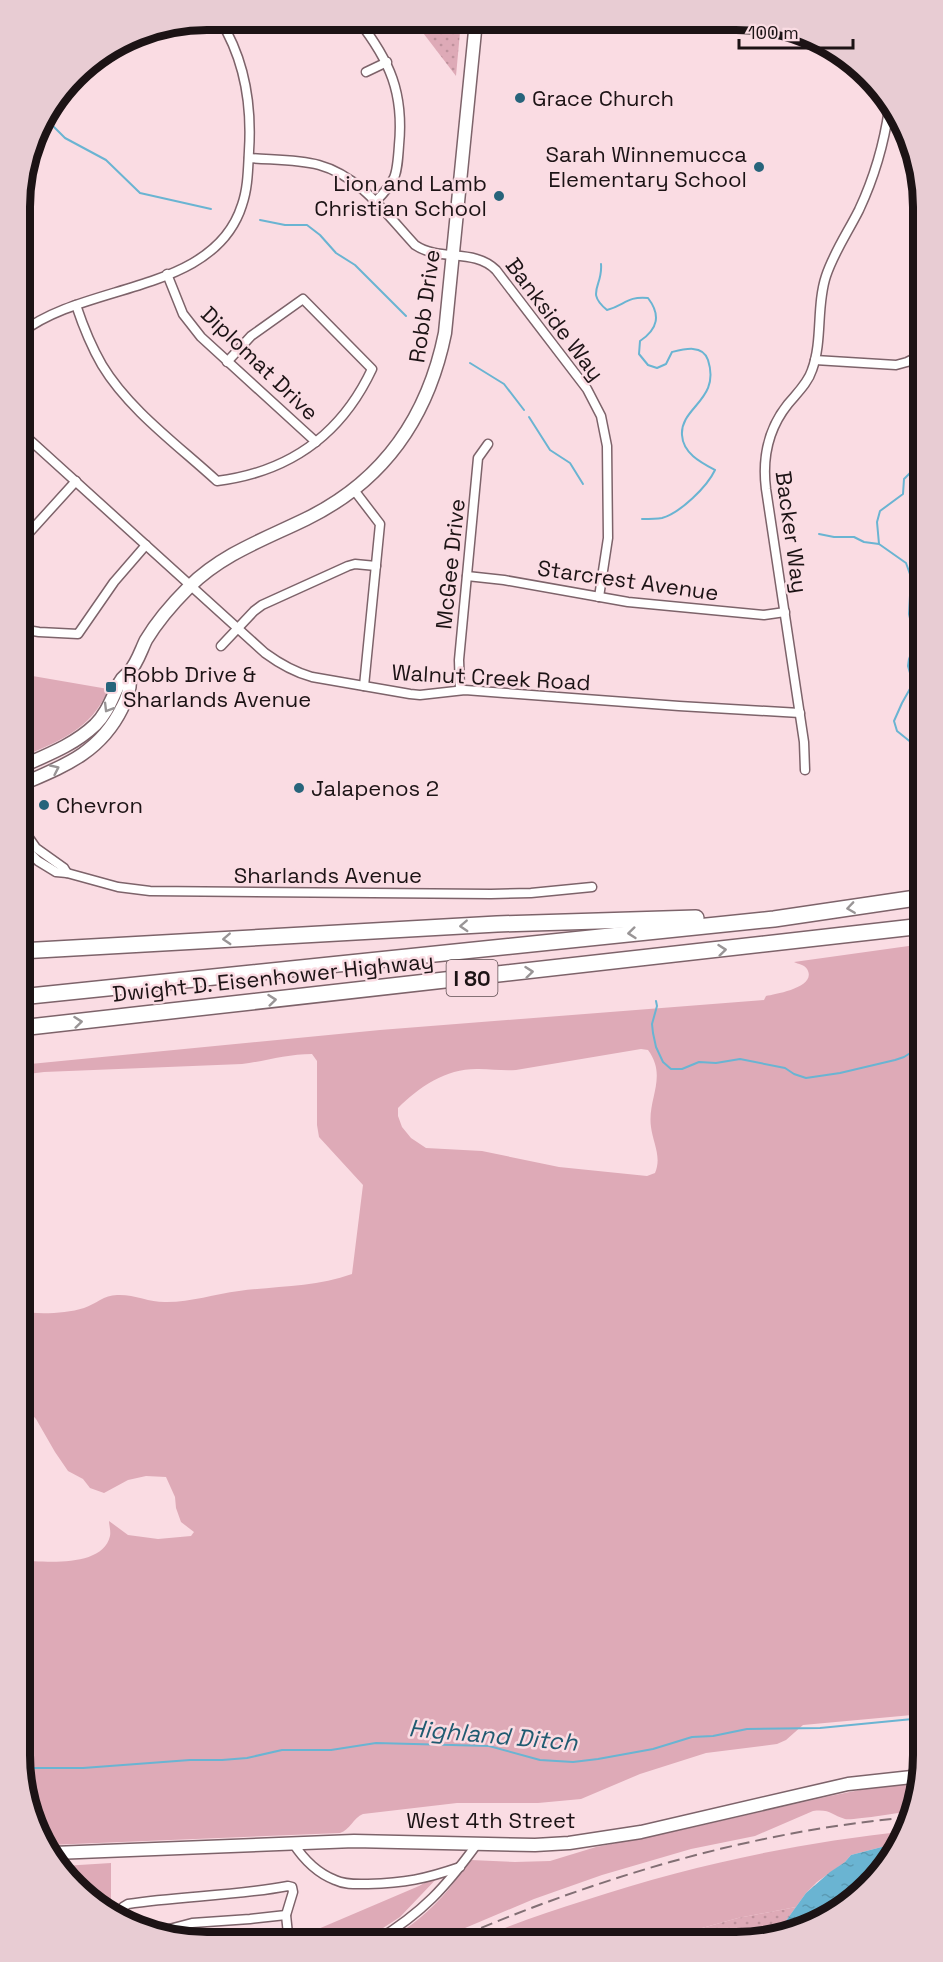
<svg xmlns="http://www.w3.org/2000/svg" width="943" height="1962" font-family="'Space Grotesk',sans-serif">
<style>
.grass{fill:#deaab7;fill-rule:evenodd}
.park{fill:url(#park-dots)}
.water{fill:url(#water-ripples)}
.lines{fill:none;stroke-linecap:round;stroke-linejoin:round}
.stream{stroke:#6ab4d2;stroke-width:2}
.minor-casing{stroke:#7d636a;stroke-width:11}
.secondary-casing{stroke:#7d636a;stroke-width:15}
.motorway-casing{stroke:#7d636a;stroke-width:18}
.minor{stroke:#fff;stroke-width:8}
.secondary{stroke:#fff;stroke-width:12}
.motorway{stroke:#fff;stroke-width:15}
.rail{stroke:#826f74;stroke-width:2;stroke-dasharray:12 6;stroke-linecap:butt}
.oneway{stroke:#999596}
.poi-dot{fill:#27647b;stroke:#fadce3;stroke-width:2}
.labels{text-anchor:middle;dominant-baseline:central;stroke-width:5;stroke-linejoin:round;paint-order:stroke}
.shield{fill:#fadce3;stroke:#5f4f53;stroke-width:1.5}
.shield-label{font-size:21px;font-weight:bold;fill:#1c1315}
.poi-label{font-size:22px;fill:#1c1315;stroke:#fadce3;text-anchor:start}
.street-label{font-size:22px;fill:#1c1315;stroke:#fadce3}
.water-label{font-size:24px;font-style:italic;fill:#205b71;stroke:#fadce3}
.rim{fill:none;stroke:#1c1315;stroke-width:8}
</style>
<defs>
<pattern id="park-dots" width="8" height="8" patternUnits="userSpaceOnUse" patternTransform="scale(1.5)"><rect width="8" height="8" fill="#deaab7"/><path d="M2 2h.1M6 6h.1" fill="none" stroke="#be919c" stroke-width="1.8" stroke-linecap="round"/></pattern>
<pattern id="water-ripples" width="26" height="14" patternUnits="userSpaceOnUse" patternTransform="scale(1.5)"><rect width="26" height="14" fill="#6ab4d2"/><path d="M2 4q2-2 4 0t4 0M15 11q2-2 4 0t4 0" fill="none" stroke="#5b9ab3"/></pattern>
</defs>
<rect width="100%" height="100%" fill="#fadce3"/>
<g class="grass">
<path d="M21,674L108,689C93,729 57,742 20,758Z"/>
<path d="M923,944V1714L803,1725L786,1740L777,1744L706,1753L640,1774L581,1799L538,1803H457L363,1814C353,1818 350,1830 340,1833L49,1845L29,1815L20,1755V1560C43,1562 103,1568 110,1536C111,1531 109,1525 109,1521L128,1535L158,1539L191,1536L194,1532L181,1522L176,1508L175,1497L166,1477L146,1476L128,1480L104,1493L90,1488L83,1479L68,1471L55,1452L36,1419L26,1408L20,1381V1312C40,1314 65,1314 84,1308C96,1304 104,1295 117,1295C134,1294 151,1303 167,1302C191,1302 215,1294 239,1291C277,1286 316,1287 352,1274L363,1185L319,1137L317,1125V1061L312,1054C288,1054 266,1061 242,1064L44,1072L20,1075V1065L380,1030L764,1000L766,996C776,994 818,987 807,969C805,965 798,964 794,962ZM641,1049L648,1050C668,1077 647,1099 651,1127C653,1143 662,1157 655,1173L647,1176L559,1167L482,1151L426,1148L411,1138L402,1127L398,1116V1108C420,1086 447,1068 479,1069C492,1069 503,1071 516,1070Z"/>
<path d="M920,1783L913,1811C903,1812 850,1821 845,1819C831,1815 831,1809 813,1811L755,1836L691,1849L602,1875L534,1899L432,1942L386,1941C409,1929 431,1910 448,1890C456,1881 462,1869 471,1860L515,1862L550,1861L596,1847L668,1833L830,1796L880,1786Z"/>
<path d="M907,1831L901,1842L851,1855L845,1862L817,1882L806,1893L796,1907L738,1918L652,1942H474C510,1924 548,1912 586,1900C691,1865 797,1843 907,1831Z"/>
<path d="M111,1863V1911H107L83,1896L63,1866Z"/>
<path d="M441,1874L400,1917L363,1941H290L419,1886Z"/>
</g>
<g class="park">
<path d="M414,21H461L456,76Z"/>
<path d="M796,1907L775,1936L736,1942H652L738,1918Z"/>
</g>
<path class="water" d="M901,1842L885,1870L841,1911L796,1933L775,1936L806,1893L830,1872L845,1862L851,1855Z"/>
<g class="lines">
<g class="stream">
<path d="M44,117L65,138L106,160L140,193L211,209"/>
<path d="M260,220L285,225H307L320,235L336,253L355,265L406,316"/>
<path d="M601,264C603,287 585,292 607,310C625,305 627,296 648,298C661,315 658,329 640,341L639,354L648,365L657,368L666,364L672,352C684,349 703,344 708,360C721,400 680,407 682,435C683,453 700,462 715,470C707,487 680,513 662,518C656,519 648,519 642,519"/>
<path d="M470,363L504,384L524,410"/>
<path d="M529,417L550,450L570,463L583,484"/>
<path d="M819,534L834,537H854L864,542L879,544"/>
<path d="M923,752L897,731L894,721L902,703L911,687L912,680L908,666L909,659L914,646L913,632L909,614L911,577L906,563L879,544L877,522L880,511L903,494L904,479L923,460"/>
<path d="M656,1001L657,1006L652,1024L653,1033L656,1047L663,1062L671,1069H682L699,1062L716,1063L740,1059L785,1068L794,1074L806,1078L840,1073L895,1060L904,1057L923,1045"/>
<path d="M22,1768H83L190,1760H222L247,1758L282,1750H331L376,1743L489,1746L540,1760L573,1762L598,1759L653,1749L692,1737L713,1736L747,1729L820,1728L923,1718"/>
</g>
<defs>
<g id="minor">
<path d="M358,20C390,61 404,93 399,145C397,175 397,180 375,202"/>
<path d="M366,72L387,62"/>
<path d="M249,158C272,160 297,159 319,165C360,176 387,215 415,245C440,262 474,248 496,270L587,389L601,416L607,446L608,538L599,597"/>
<path d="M167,274L183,314L201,337L316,442"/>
<path d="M76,305C83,326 91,346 102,365C129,410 179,446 217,481C289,472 341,435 372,369L303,299L251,336L227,362"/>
<path d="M21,333C85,282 214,294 242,205C248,188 248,169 249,151C252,104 245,60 220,20"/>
<path d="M815,360L896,365L907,362L923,354"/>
<path d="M21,432L265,653C280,664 294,672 312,677L410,694L420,695L465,690L679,706L800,713"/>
<path d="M354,490L380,524L364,686"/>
<path d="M21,534L27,535L76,481"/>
<path d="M467,576L504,580L628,602L764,615L785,612"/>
<path d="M21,629L39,632L78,634L114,582L146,545"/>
<path d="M221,646L254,611L262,605L348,566L355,564L376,566"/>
<path d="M460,690L459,660L478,458L488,444"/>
<path d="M805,770L804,742L766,489C762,457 768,429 788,404C797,393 808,383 812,370C823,340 816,306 826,276C834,252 848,232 859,210C874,178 884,144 889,109"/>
<path d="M20,825L36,848L64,868L67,873"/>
<path d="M20,843L38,861L56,872L67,873L118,887L150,891L491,894L531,893L592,887"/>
<path d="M293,1843C304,1860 317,1873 335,1880C345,1885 357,1884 368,1884C405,1883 425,1879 460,1867"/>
<path d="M120,1919L123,1907L128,1904C181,1896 235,1896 288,1886L292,1887L293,1892L286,1915L288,1934L280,1941"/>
<path d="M154,1933L192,1923L250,1919L286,1915"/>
<path d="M376,1941C423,1912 445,1888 477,1844"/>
</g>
<g id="secondary">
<path d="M20,767C47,755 74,745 95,725C108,712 112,697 120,682C122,677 126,676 129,672C137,664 141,650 146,640C158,620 173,603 189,587C222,554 265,539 306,519C384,481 428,417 445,333L476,21"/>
<path d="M20,785C64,766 100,753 122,708C128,697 132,685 129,672"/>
<path d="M54,1853L354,1841L535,1845L569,1843L641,1832L848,1784L921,1776"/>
</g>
<g id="motorway">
<path d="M20,951L497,924L696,918"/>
<path d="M20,997L774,919L923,897"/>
<path d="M20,1028L923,926"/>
</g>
</defs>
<use href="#minor" class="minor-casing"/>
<use href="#secondary" class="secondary-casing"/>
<use href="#motorway" class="motorway-casing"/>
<use href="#minor" class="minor"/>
<use href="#secondary" class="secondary"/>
<use href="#motorway" class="motorway"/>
<path class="rail" d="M448,1942C595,1878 751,1831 912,1817"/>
</g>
<defs><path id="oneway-chevron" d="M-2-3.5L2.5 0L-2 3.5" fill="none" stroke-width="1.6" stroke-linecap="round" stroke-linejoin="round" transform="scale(1.5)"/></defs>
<g class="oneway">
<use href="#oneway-chevron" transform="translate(108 708) rotate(121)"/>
<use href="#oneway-chevron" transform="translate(55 769) rotate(-25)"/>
<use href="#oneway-chevron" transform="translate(851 908) rotate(172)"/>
<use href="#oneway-chevron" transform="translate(464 926) rotate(177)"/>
<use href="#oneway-chevron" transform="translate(632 933) rotate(174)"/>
<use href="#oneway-chevron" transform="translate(227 939) rotate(177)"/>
<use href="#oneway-chevron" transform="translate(722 950) rotate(-6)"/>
<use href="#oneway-chevron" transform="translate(529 972) rotate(-6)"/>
<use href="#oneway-chevron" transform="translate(272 1000) rotate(-6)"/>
<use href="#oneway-chevron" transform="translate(78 1022) rotate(-6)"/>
</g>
<g class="poi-dot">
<circle cx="520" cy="98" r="6"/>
<circle cx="759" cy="167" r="6"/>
<circle cx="499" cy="196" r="6"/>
<rect x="105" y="681" width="12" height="12" rx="3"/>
<circle cx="299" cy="788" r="6"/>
<circle cx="44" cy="805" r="6"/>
</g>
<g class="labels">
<rect class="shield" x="446.5" y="960" width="51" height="36" rx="4.5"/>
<g class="shield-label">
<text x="472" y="978">I 80</text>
</g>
<g class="poi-label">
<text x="532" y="98">Grace Church</text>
<text x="747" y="154" text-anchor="end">Sarah Winnemucca<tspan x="747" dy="25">Elementary School</tspan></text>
<text x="487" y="183" text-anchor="end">Lion and Lamb<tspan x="487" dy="25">Christian School</tspan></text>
<text x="123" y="674">Robb Drive &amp;<tspan x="123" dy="25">Sharlands Avenue</tspan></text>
<text x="311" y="788">Jalapenos 2</text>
<text x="56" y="805">Chevron</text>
</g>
<g class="street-label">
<text transform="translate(424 306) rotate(-82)">Robb Drive</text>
<text transform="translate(555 319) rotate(53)">Bankside Way</text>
<text transform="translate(260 363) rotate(44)">Diplomat Drive</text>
<text transform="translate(792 532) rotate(82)">Backer Way</text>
<text transform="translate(450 564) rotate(-84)">McGee Drive</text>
<text transform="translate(628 580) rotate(8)">Starcrest Avenue</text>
<text transform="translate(491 677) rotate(3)">Walnut Creek Road</text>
<text x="328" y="875">Sharlands Avenue</text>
<text transform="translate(273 977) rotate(-6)">Dwight D. Eisenhower Highway</text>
<text x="491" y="1820">West 4th Street</text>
</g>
<g class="water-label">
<text transform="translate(493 1735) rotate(5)">Highland Ditch</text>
</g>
</g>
<path d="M0 0H943V1962H0ZM207 30H736A177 177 0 0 1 913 207V1755A177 177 0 0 1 736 1932H207A177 177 0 0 1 30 1755V207A177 177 0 0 1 207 30Z" fill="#e8ccd3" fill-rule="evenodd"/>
<path class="rim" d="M207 30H736A177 177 0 0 1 913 207V1755A177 177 0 0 1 736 1932H207A177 177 0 0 1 30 1755V207A177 177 0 0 1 207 30Z"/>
<path d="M739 39v9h114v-9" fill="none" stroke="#1c1315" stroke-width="3"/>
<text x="748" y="39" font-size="18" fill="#1c1315" stroke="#fadce3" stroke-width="4.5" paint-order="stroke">100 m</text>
</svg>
